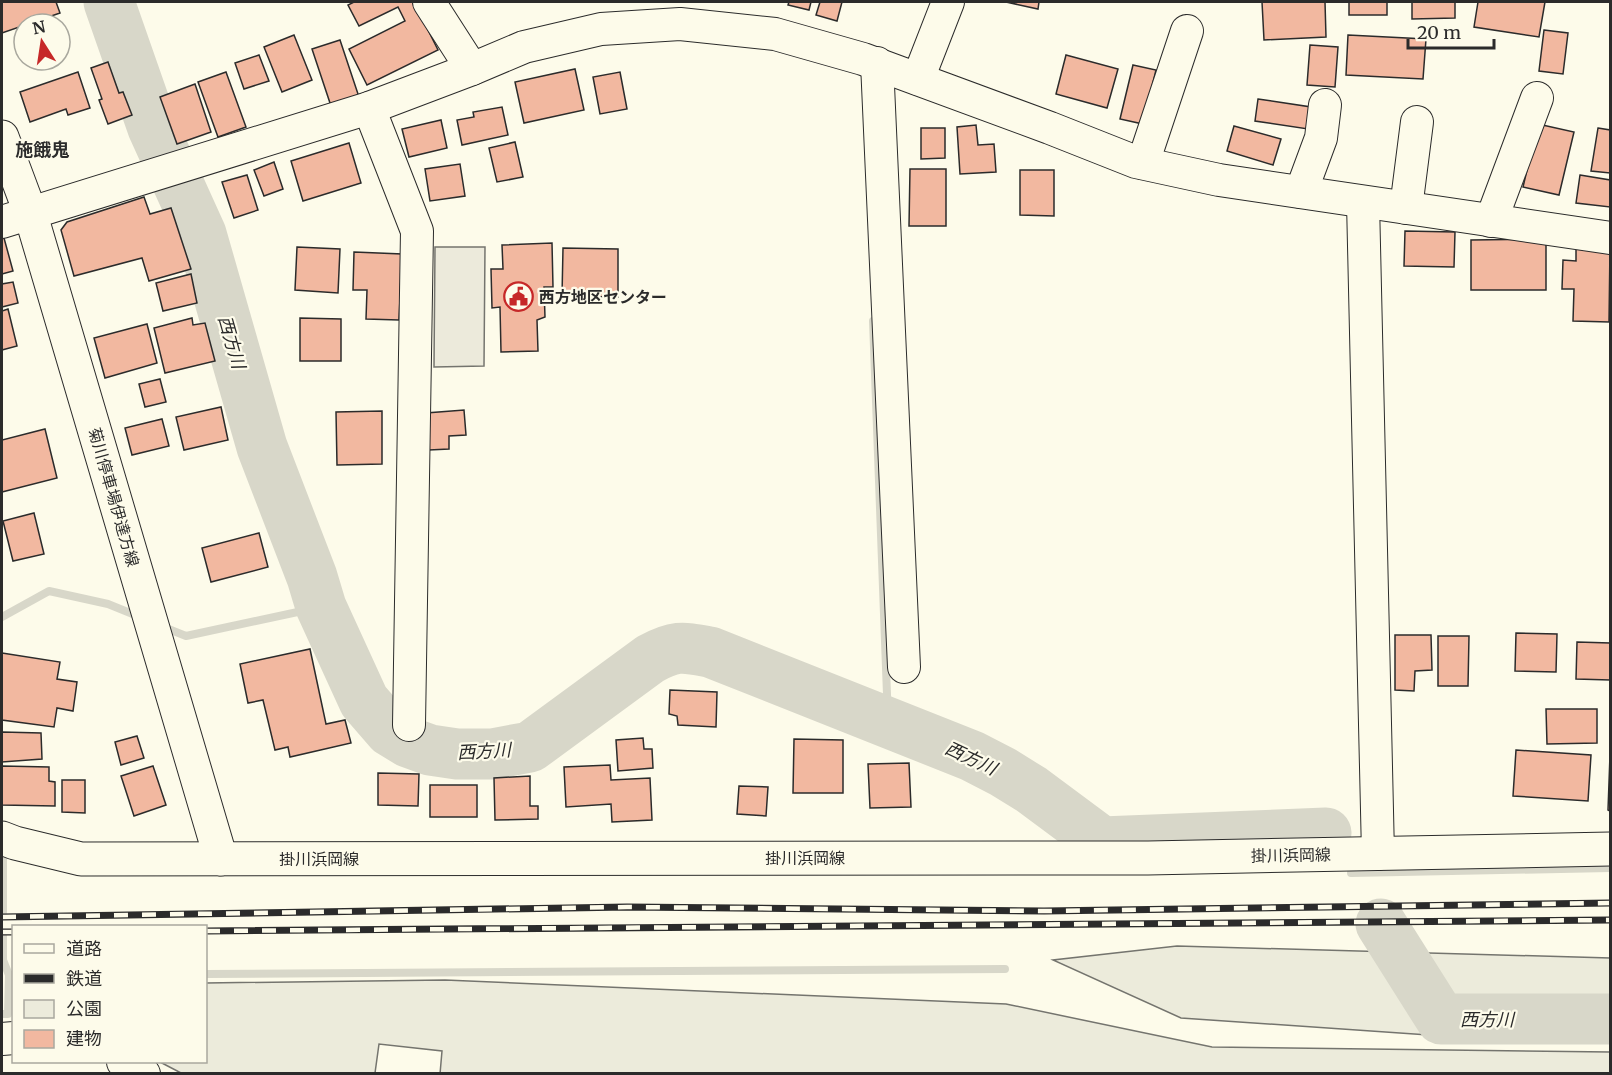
<svg xmlns="http://www.w3.org/2000/svg" width="1612" height="1075" font-family="Merriweather,'Noto Sans JP',serif">
<style>
.green{fill:#ecebdb;stroke:#74746e;stroke-width:1.5}
.parking{fill:#eceadb;stroke:#74746e;stroke-width:1.5}
.lines{fill:none;stroke-linecap:round;stroke-linejoin:round}
.stream{stroke:#d8d7c9;stroke-width:8}
.river{stroke:#d8d7c9;stroke-width:51}
.building{fill:#f2b8a0;stroke:#2b2b2b;stroke-width:1.5}
.minor-casing{stroke:#2b2b2b;stroke-width:34}
.major-casing{stroke:#2b2b2b;stroke-width:35}
.minor{stroke:#fdfbea;stroke-width:32}
.major{stroke:#fdfbea;stroke-width:33}
.rail-casing{stroke:#2b2b2b;stroke-width:7}
.rail{stroke:#fdfbea;stroke-width:4.5;stroke-dasharray:14;stroke-linecap:butt}
.labels{text-anchor:middle;dominant-baseline:central;stroke-width:4.5;stroke-linejoin:round;paint-order:stroke}
.poi-label{font-size:16px;font-weight:bold;fill:#2b2b2b;stroke:#fdfbea;text-anchor:start}
.street-label{font-size:16px;fill:#2b2b2b;stroke:#fdfbea}
.neighbourhood-label{font-size:18px;font-weight:bold;fill:#2b2b2b;stroke:#fdfbea}
.water-label{font-size:18px;font-style:italic;fill:#2b2b2b;stroke:#fdfbea}
</style>
<rect width="100%" height="100%" fill="#fdfbea"/>
<g class="green">
<path d="M1177,946L1610,958V1029L1443,1036L1181,1018L1053,960Z"/>
<path d="M445,980L1006,1004L1212,1047L1610,1052V1073L440,1074L442,1051L379,1044L375,1073H181L160,1062H206V983Z"/>
</g>
<path class="parking" d="M435,247H485L484,366L434,367Z"/>
<g class="lines">
<g class="stream">
<path d="M873,321L888,721"/>
<path d="M2,617L49,591L108,604L140,617"/>
<path d="M161,626L186,636L321,607"/>
<path d="M1351,873L1610,868"/>
<path d="M3,912V845"/>
<path d="M3,936V960L9,975"/>
<path d="M206,974L1005,969"/>
<path d="M2,1014H8L9,975H14"/>
</g>
<g class="river">
<path d="M109,2L153,128L201,234L262,447L312,577L321,607L364,701L390,731L408,742L430,750L457,754H492L530,747L650,659C676,645 682,647 710,652L972,756L1003,772L1032,790L1102,842L1326,833"/>
<path d="M1381,924L1441,1019H1610"/>
</g>
</g>
<g class="building">
<path d="M2,2H56L60,13L2,33Z"/>
<path d="M354,2H414L438,50L367,85L349,49L405,21L398,7L359,26L348,5Z"/>
<path d="M789,2H811L809,10L788,5Z"/>
<path d="M820,2H842L837,21L816,15Z"/>
<path d="M1006,2H1039L1038,9Z"/>
<path d="M1262,2H1325L1326,37L1264,40Z"/>
<rect x="1349" y="2" width="38" height="13"/>
<path d="M1412,2H1455V18L1412,19Z"/>
<path d="M1478,2H1545L1539,37L1474,27Z"/>
<path d="M1544,30L1568,33L1563,74L1539,71Z"/>
<path d="M294,35L312,80L282,92L264,47Z"/>
<path d="M1348,35L1426,39L1423,79L1346,75Z"/>
<path d="M340,40L359,97L331,106L312,49Z"/>
<path d="M1310,45L1338,47L1335,87L1307,85Z"/>
<path d="M259,55L269,81L244,89L235,63Z"/>
<path d="M1066,55L1118,69L1107,108L1056,94Z"/>
<path d="M108,62L119,93L123,92L132,115L108,124L99,100L102,99L91,68Z"/>
<path d="M1133,65L1156,70L1143,124L1120,119Z"/>
<path d="M575,69L584,110L524,123L515,82Z"/>
<path d="M78,72L90,108L68,115L66,109L30,122L20,92Z"/>
<path d="M226,72L246,127L218,137L198,82Z"/>
<path d="M620,72L627,109L600,114L593,77Z"/>
<path d="M195,84L211,132L177,144L160,97Z"/>
<path d="M1258,99L1311,107L1308,129L1255,121Z"/>
<path d="M502,107L508,135L462,145L457,120L474,117L473,112Z"/>
<path d="M441,120L447,148L409,157L402,129Z"/>
<path d="M1538,124L1574,132L1559,195L1523,187Z"/>
<path d="M976,125L978,145L994,144L996,172L960,174L957,127Z"/>
<path d="M1234,126L1281,139L1273,165L1227,151Z"/>
<path d="M921,128H945V158L921,159Z"/>
<path d="M1598,128L1610,130V173L1591,171Z"/>
<path d="M515,142L523,177L497,182L489,148Z"/>
<path d="M349,143L361,183L303,201L291,161Z"/>
<path d="M274,162L283,189L264,196L254,170Z"/>
<path d="M460,164L465,196L430,201L425,169Z"/>
<path d="M910,169H946V226H909Z"/>
<path d="M1020,170H1054V216L1020,215Z"/>
<path d="M247,175L258,210L234,218L222,182Z"/>
<path d="M1580,175L1610,180V207L1576,203Z"/>
<path d="M144,197L150,214L171,208L191,269L149,281L142,258L74,276L61,230L67,222Z"/>
<path d="M1405,231L1455,232L1454,267L1404,266Z"/>
<path d="M2,238H4L13,271L2,274Z"/>
<path d="M1546,239V290H1471V240Z"/>
<path d="M552,243L553,287H544L545,317L537,320L538,351L501,352L500,307L492,308L491,269H503L502,245Z"/>
<path d="M1576,246L1610,247L1609,322L1573,321L1574,289H1562L1563,260L1576,261Z"/>
<path d="M297,247L340,249L338,293L295,290Z"/>
<path d="M563,248L618,249V297L562,296Z"/>
<path d="M354,252L402,254L399,320L366,319L367,290H353Z"/>
<path d="M191,274L197,303L163,311L156,283Z"/>
<path d="M13,282L18,303L2,307V284Z"/>
<path d="M8,309L17,346L2,350V311Z"/>
<path d="M192,318L193,325L205,323L215,361L165,373L154,328Z"/>
<path d="M300,318L341,319V361H300Z"/>
<path d="M147,324L157,363L105,378L94,338Z"/>
<path d="M160,379L166,402L145,407L139,384Z"/>
<path d="M221,407L228,440L184,450L176,417Z"/>
<path d="M464,410L466,435L449,436V449L429,450L426,413Z"/>
<path d="M382,411V464L337,465L336,412Z"/>
<path d="M162,419L169,446L132,455L125,428Z"/>
<path d="M45,429L57,478L2,492V440Z"/>
<path d="M34,513L44,554L13,561L3,521Z"/>
<path d="M259,533L268,567L211,582L202,548Z"/>
<path d="M1516,633L1557,634L1556,672L1515,671Z"/>
<path d="M1395,635H1431L1432,670L1415,671L1414,691L1395,690Z"/>
<path d="M1438,636H1469L1468,686H1438Z"/>
<path d="M1577,642L1610,643V680L1576,679Z"/>
<path d="M310,649L326,724L345,720L351,743L290,757L288,747L275,750L263,700L248,703L240,664Z"/>
<path d="M2,653L60,662L57,679L77,682L73,711L57,708L54,727L2,720Z"/>
<path d="M670,690L717,692L716,727L678,725L677,716L669,714Z"/>
<path d="M1546,709H1597V743L1547,744Z"/>
<path d="M2,732L41,733L42,759L2,762Z"/>
<path d="M137,736L144,758L121,765L115,742Z"/>
<path d="M643,738L644,749H652L653,768L618,771L616,740Z"/>
<path d="M794,739L843,740V793H793Z"/>
<path d="M1516,750L1591,755L1588,801L1513,796Z"/>
<path d="M1610,755V811L1608,810Z"/>
<path d="M909,763L911,807L870,808L868,764Z"/>
<path d="M610,765L611,780L650,778L652,820L612,822L611,804L566,807L564,767Z"/>
<path d="M2,766L49,767V781L55,782V806L2,805Z"/>
<path d="M153,766L166,805L134,816L121,776Z"/>
<path d="M378,773L419,774L418,806L378,805Z"/>
<path d="M530,776V806H538V819L495,820L494,778Z"/>
<path d="M62,780H85V813L62,812Z"/>
<rect x="430" y="785" width="47" height="32"/>
<path d="M739,786L768,787L766,816L737,814Z"/>
</g>
<g class="lines">
<defs>
<g id="minor">
<path d="M429,2L472,69"/>
<path d="M877,63L904,667"/>
<path d="M918,79L948,2"/>
<path d="M369,108L417,231L409,725"/>
<path d="M1143,163L1187,31"/>
<path d="M1301,192L1321,138L1325,105"/>
<path d="M1363,202L1378,854"/>
<path d="M1406,208L1417,122"/>
<path d="M1491,221L1537,98"/>
<path d="M2,222L369,108L472,69L524,47L601,29L680,24L775,34L863,59L1050,128L1136,162L1219,180L1610,238"/>
<path d="M2,1039L14,1038"/>
<path d="M123,1062L144,1074"/>
</g>
<g id="major">
<path d="M2,137L30,212L221,859"/>
<path d="M2,838L15,843L81,859L1148,858L1610,849"/>
</g>
</defs>
<use href="#minor" class="minor-casing"/>
<use href="#major" class="major-casing"/>
<use href="#minor" class="minor"/>
<use href="#major" class="major"/>
<defs>
<g id="rail">
<path d="M2,917L627,907L1044,911L1610,903"/>
<path d="M206,931L1610,920"/>
<path d="M2,932H14"/>
</g>
</defs>
<use href="#rail" class="rail-casing"/>
<use href="#rail" class="rail"/>
</g>
<defs>
<symbol id="civic-ring" viewBox="-11 -11 22 22"><circle r="9.5" fill="#fdfbea" stroke="#c62828" stroke-width="1.5"/><path d="M-.6-6.5H3V-4.5H.6V-3L4-1V1h2V6H-6V1h2V-1L-.6-3ZM-1.2 2.5V6h2.4V2.5Z" fill="#c62828"/></symbol>
</defs>
<g fill-rule="evenodd">
<use href="#civic-ring" x="502" y="280" width="33" height="33"/>
</g>
<g class="labels">
<g class="poi-label">
<text x="539" y="297">西方地区センター</text>
</g>
<g class="street-label">
<text transform="translate(114 497) rotate(74)">菊川停車場伊達方線</text>
<text transform="translate(1291 855) rotate(-1)">掛川浜岡線</text>
<text x="805" y="858">掛川浜岡線</text>
<text x="319" y="859">掛川浜岡線</text>
</g>
<g class="neighbourhood-label">
<text x="42" y="149">施餓鬼</text>
</g>
<g class="water-label">
<text transform="translate(232 342) rotate(74)">西方川</text>
<text transform="translate(484 751) rotate(-3)">西方川</text>
<text transform="translate(971 758) rotate(25)">西方川</text>
<text x="1487" y="1019">西方川</text>
</g>
</g>
<rect width="1612" height="1075" fill="none" stroke="#2b2b2b" stroke-width="6"/>
<rect x="12" y="925" width="195" height="138" fill="#fdfbea" stroke="#a9a89e" stroke-width="1.5"/>
<rect x="24" y="944" width="30" height="9" fill="#fdfbea" stroke="#a9a89e" stroke-width="1.5"/>
<text x="66" y="955" font-size="18" fill="#2b2b2b">道路</text>
<rect x="24" y="974" width="30" height="9" fill="#2b2b2b" stroke="#a9a89e" stroke-width="1.5"/>
<text x="66" y="985" font-size="18" fill="#2b2b2b">鉄道</text>
<rect x="24" y="1000" width="30" height="18" fill="#ecebdb" stroke="#a9a89e" stroke-width="1.5"/>
<text x="66" y="1015" font-size="18" fill="#2b2b2b">公園</text>
<rect x="24" y="1030" width="30" height="18" fill="#f2b8a0" stroke="#a9a89e" stroke-width="1.5"/>
<text x="66" y="1045" font-size="18" fill="#2b2b2b">建物</text>
<g transform="translate(42 42) rotate(348)"><circle r="28" fill="#fdfbea" stroke="#a9a89e" stroke-width="1.5"/>
<path d="M0-4.5L10 22L0 15L-10 22Z" fill="#c62828"/>
<text y="-9" font-size="16" font-weight="bold" text-anchor="middle" fill="#2b2b2b">N</text>
</g>
<path d="M1408 39v9h86v-9" fill="none" stroke="#2b2b2b" stroke-width="3"/>
<text x="1417" y="39" font-size="18" fill="#2b2b2b" stroke="#fdfbea" stroke-width="4.5" paint-order="stroke">20 m</text>
</svg>
